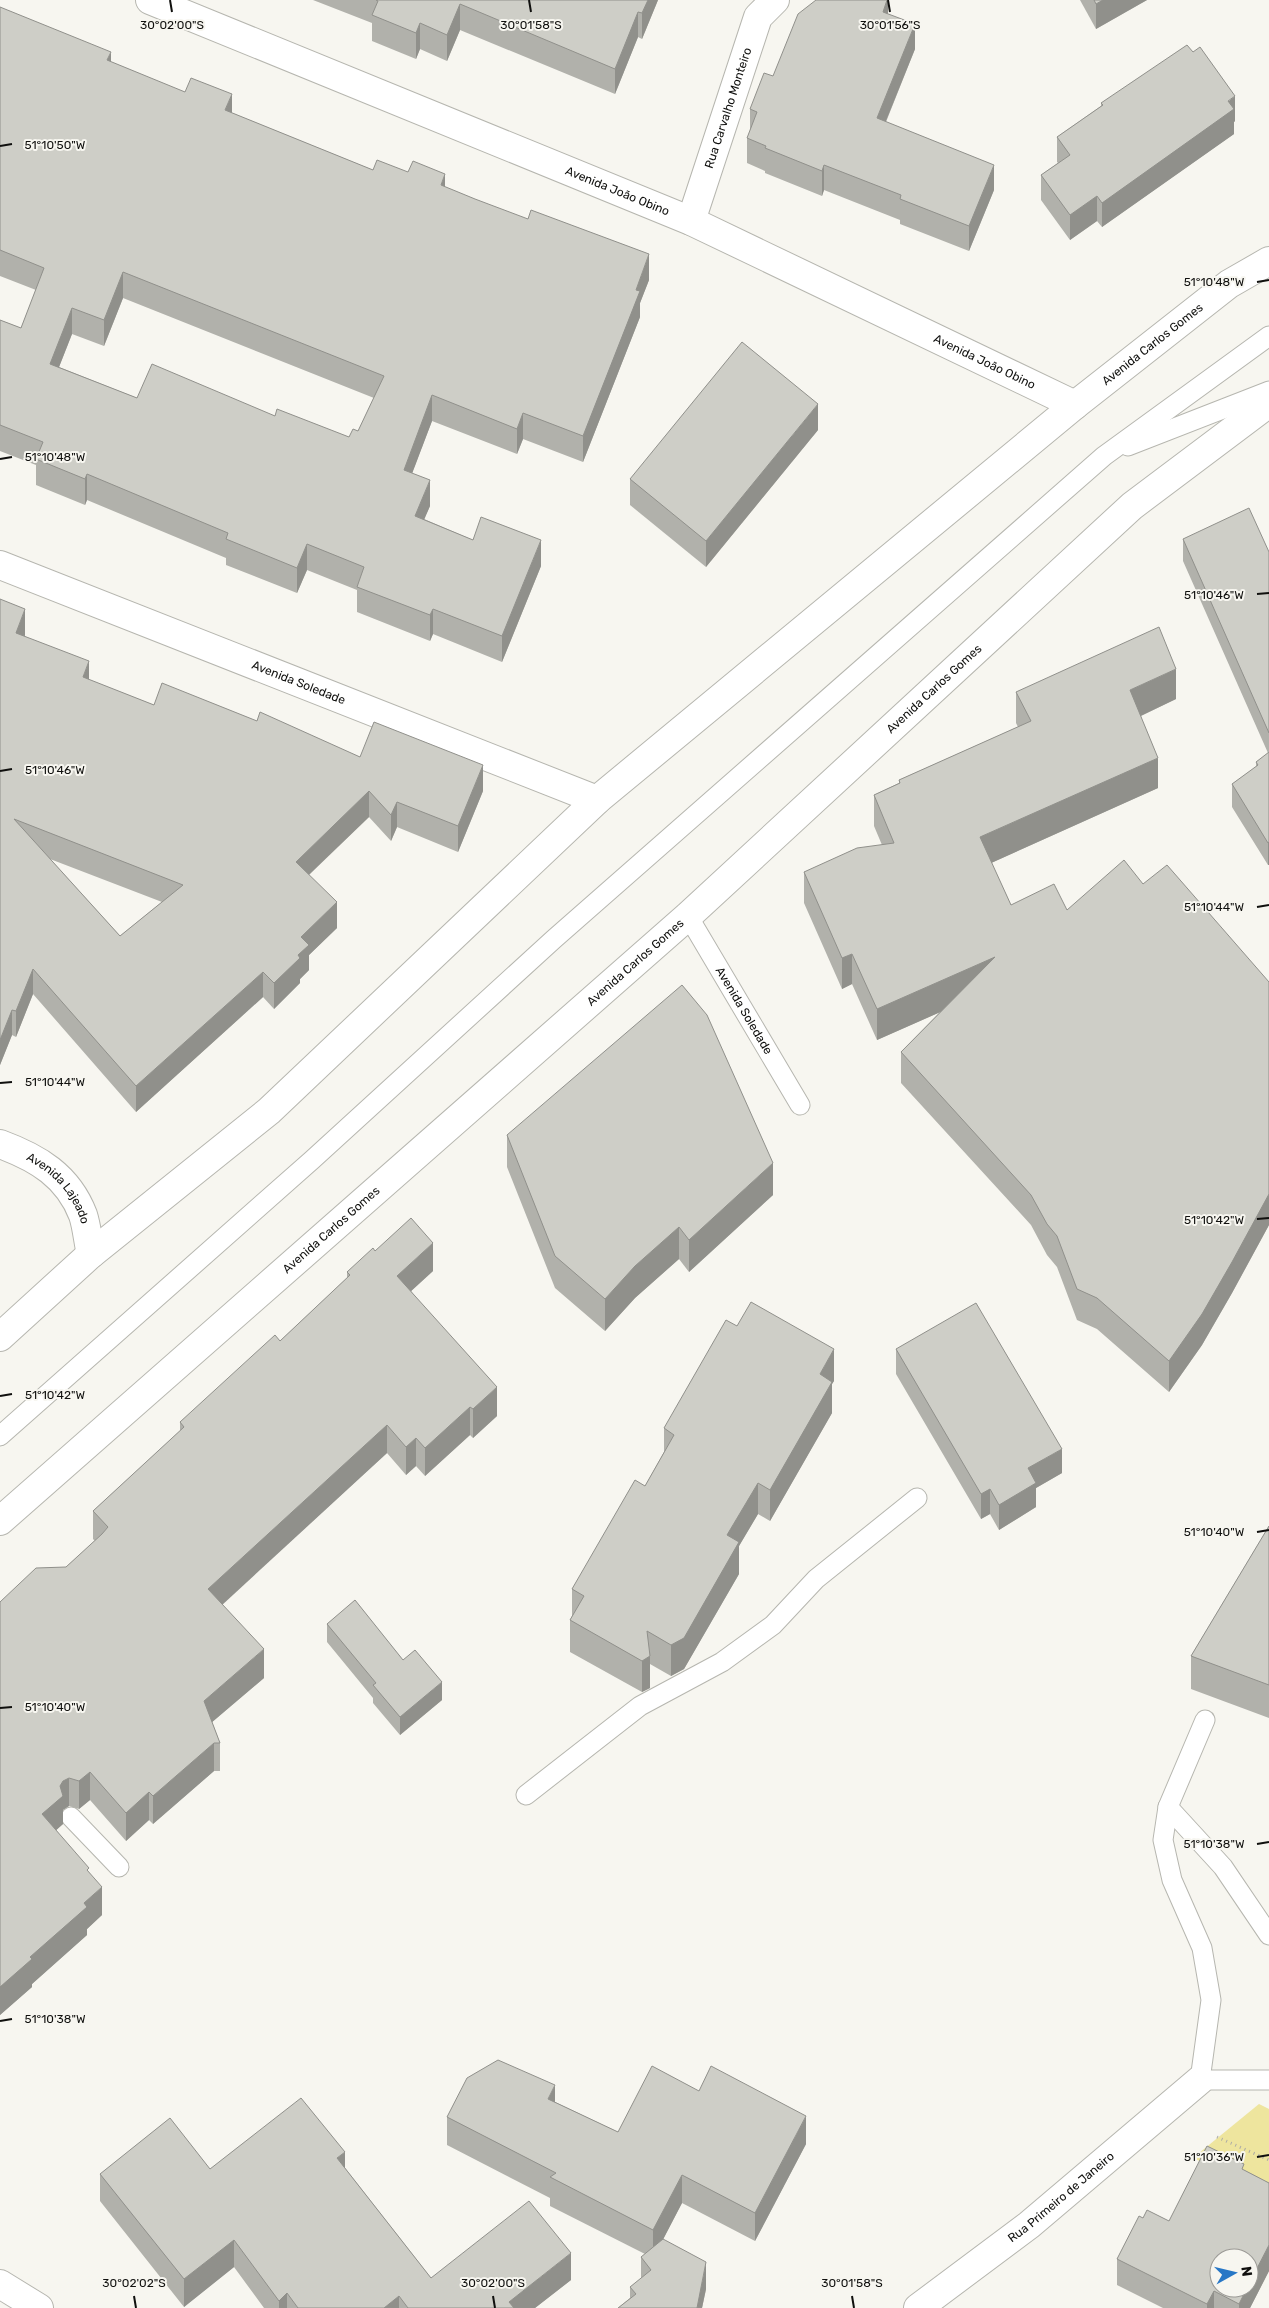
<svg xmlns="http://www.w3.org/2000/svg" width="1269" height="2308" font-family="Rubik,sans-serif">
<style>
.green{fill:#eee59e}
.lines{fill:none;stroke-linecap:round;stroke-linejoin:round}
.lane-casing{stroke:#b6b6af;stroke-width:21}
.street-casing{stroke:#b6b6af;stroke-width:30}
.secondary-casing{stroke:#b6b6af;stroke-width:30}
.primary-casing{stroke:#b6b6af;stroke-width:30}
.path{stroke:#abaaa6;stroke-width:3;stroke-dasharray:1 4;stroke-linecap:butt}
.lane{stroke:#fff;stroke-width:19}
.street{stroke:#fff;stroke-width:28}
.secondary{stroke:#fff;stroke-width:28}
.primary{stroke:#fff;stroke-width:28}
.wall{fill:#b1b1ab;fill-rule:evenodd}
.shaded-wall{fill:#90908b}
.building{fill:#cecec7;stroke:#90908b;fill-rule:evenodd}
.ticks{fill:none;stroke:#10100e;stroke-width:2}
.labels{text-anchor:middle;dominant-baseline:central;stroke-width:4;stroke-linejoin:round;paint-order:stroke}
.street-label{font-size:12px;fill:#10100e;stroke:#f7f6f0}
.ticks-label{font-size:12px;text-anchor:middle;fill:#10100e;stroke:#f7f6f0;stroke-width:4;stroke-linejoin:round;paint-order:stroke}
</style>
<rect width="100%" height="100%" fill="#f7f6f0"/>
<path class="green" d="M1259,2104L1269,2109V2193L1193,2158Z"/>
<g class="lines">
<defs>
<g id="lane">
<path d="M1128,446L1269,391"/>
<path id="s1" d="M688,916L800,1105"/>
<path d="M0,1436L312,1160L554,939L1104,456L1269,336"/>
<path d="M1205,1720L1168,1807L1163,1840L1172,1880L1202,1948L1211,2000L1200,2080H1269"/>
<path d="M526,1795L640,1706L722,1662L773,1625L816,1579L917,1498"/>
<path d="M1168,1807L1223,1867L1269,1935"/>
<path d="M71,1817L119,1867"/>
</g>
<g id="street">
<path id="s2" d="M0,565L597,800"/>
<path id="s3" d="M0,1144C38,1158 68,1176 83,1215C87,1227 88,1242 91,1254"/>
<path id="s4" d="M918,2308L1029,2225L1200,2080"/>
</g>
<g id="secondary">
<path id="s5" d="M150,0L691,221L1075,405"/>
<path id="s6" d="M691,221L758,17L775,0"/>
<path d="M0,2284L39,2308"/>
</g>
<g id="primary">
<path id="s7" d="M0,1337L91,1254L269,1111L597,800L1075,405L1229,284L1269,261"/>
<path id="s8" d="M0,1521L688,916L1132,506L1269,403"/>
</g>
</defs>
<use href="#lane" class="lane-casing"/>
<use href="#street" class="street-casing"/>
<use href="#secondary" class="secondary-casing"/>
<use href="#primary" class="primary-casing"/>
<path class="path" d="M1217,2137L1269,2160"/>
<use href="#lane" class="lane"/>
<use href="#street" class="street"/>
<use href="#secondary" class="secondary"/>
<use href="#primary" class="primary"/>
</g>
<g class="wall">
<path d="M313,0H658L642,39L638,37L615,94L460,30L447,61L420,49L416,59L372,41V23Z"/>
<path d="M888,0V14L915,49L886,122L994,190L969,251L900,224V220L824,190L822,196L765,173V171L747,163V138L750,132V109L773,76Z"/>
<path d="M1080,0H1147L1096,29Z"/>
<path d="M0,7L111,62L232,113L373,170L445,187L649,280L640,303V317L583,462L523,439L517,454L432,421L412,473L430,506L424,519L473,540L541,566L502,662L433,634L430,641L357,612V590L307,570L297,593L226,565V558L87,500L85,505L36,485V465L0,451V320L21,328L36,290L0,276ZM123,298L374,398L358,431L349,437L275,416L137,398L59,367L72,334L104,346Z"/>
<path d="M1101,103L1235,121L1234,122V134L1102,227L1097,221L1070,240L1041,200V175L1058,163L1057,162V137L1101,106Z"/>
<path d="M818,430L706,567L630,505V479Z"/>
<path d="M1183,539L1269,552V865H1268L1232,807V784L1256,767V762L1268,753L1183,561Z"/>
<path d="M0,599L25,635V636L89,680L154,705L257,721L360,757L483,791L458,852L397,827L391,841L369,817L309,875L337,928L309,955V970L300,979V983L274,1009L263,997L136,1112L33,994L16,1037L12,1035L0,1065ZM50,859L162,902L120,936Z"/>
<path d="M1016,692L1176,699L1141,716L1158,788L991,863L1011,905L1067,910L1143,884L1269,982V1225L1232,1293L1202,1345L1169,1392L1097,1329L1077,1320L1057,1267L1047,1255L1031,1225L901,1083V1052L940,1012L877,1040L852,984L842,989L804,903V872L882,845L874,826V795L899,783V780L1018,727L1016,723Z"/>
<path d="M507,1135L773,1195L689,1272L679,1259L635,1298L605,1331L555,1288L507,1167Z"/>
<path d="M375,1251L433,1271L411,1291L497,1416L473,1438L470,1435L425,1476L416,1466L406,1475L387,1453L222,1604L264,1678L212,1722L220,1743V1771H214L153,1824L149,1820L126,1841L90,1800L79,1809L69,1806L63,1809V1824L56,1830L89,1873L102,1915L87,1929V1935L32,1984V1987L0,2015V1602L66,1567L95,1541L93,1539V1511L180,1431V1422L280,1341L347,1278V1272Z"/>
<path d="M896,1349L1062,1473L1036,1488V1507L999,1530L990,1514L981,1519L896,1374Z"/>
<path d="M834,1381L832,1384V1413L770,1521L758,1514L739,1546V1574L684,1669L671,1676L650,1664V1688L642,1692L570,1652V1620L572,1616V1589L645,1486L664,1452V1428Z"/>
<path d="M1269,1526V1718L1191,1689V1656Z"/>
<path d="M327,1624L403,1660L442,1700L400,1735L373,1703V1698L327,1642Z"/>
<path d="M699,2091L806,2144L755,2241L682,2203L663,2239L706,2289L702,2308H618L630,2298V2287L641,2279V2257L645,2254L550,2206V2198L447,2145V2117L555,2102L618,2132Z"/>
<path d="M345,2168L431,2278L571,2280L535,2308H264L234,2267L184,2307L100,2201V2174L210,2169Z"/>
<path d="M1244,2170L1269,2183V2271L1250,2308H1163L1117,2285V2259L1143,2218L1169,2221Z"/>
</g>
<g class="shaded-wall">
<path d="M648,0H658L642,39V13Z"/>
<path d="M887,0H888V22L883,12Z"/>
<path d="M1103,0H1147L1096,29V4Z"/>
<path d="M460,4V30L447,61V35Z"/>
<path d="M638,12V37L615,94V69Z"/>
<path d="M420,23V49L416,59V33Z"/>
<path d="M915,24V49L877,143V118Z"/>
<path d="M111,52V78L107,60Z"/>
<path d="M232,94V120L225,110Z"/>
<path d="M1235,96V121L1234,122V134L1102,227V203Z"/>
<path d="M824,165V190L822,196V171Z"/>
<path d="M994,165V190L969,251V226Z"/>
<path d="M445,174V199L441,185Z"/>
<path d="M1097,196V221L1070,240V215Z"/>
<path d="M649,254V280L640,303V317L583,462V436L636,290Z"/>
<path d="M123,272V298L104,346V320Z"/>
<path d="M72,308V334L50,390V364Z"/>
<path d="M432,395V421L404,495V470Z"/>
<path d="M818,404V430L706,567V541Z"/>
<path d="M523,413V439L517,454V429Z"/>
<path d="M87,474V500L85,505V479Z"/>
<path d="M430,480V506L415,541V516Z"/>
<path d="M541,540V566L502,662V636Z"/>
<path d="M307,544V570L297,593V568Z"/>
<path d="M25,609V635L16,659V633Z"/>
<path d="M433,609V634L430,641V615Z"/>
<path d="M89,661V687L83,677Z"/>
<path d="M1176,669V699L1130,721V690Z"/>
<path d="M1158,758V788L980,868V837Z"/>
<path d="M483,765V791L458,852V826Z"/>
<path d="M369,791V817L296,887V862Z"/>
<path d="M397,802V827L391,841V815Z"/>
<path d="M1269,842V865H1268V843Z"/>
<path d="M337,902V928L309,955V970L300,979V983L274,1009V983L298,955L301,937Z"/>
<path d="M852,954V984L842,989V958Z"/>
<path d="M995,957V988L877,1040V1009Z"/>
<path d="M33,969V994L16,1037V1011Z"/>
<path d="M263,972V997L136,1112V1086Z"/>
<path d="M12,1010V1035L0,1065V1040Z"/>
<path d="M773,1163V1195L689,1272V1240Z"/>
<path d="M1269,1194V1225L1232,1293L1202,1345L1169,1392V1361Z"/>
<path d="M679,1227V1259L635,1298L605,1331V1299L635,1266Z"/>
<path d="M433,1243V1271L397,1304V1276Z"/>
<path d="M834,1349V1381L832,1384V1413L770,1521V1490L820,1374Z"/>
<path d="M497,1387V1416L473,1438V1409Z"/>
<path d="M470,1407V1435L425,1476V1448Z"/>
<path d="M387,1425V1453L208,1618V1589Z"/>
<path d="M416,1438V1466L406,1475V1447Z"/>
<path d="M1062,1449V1473L1036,1488V1507L999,1530V1505L1028,1468Z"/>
<path d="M758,1483V1514L739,1546V1574L684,1669L671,1676V1645L727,1535Z"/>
<path d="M990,1489V1514L981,1519V1494Z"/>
<path d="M264,1649V1678L204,1729V1701Z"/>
<path d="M650,1656V1688L642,1692V1661Z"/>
<path d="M442,1682V1700L400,1735V1717Z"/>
<path d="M214,1743V1771L153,1824V1796Z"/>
<path d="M90,1772V1800L79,1809V1781Z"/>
<path d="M69,1778V1806L63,1810V1824L42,1843V1814L63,1781Z"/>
<path d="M149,1792V1820L126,1841V1813Z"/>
<path d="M102,1887V1915L87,1929V1935L32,1984V1987L0,2015V1987L84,1903Z"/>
<path d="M555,2085V2113L548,2099Z"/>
<path d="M806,2116V2144L755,2241V2213Z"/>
<path d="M345,2152V2179L337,2158Z"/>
<path d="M682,2175V2203L653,2259V2230Z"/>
<path d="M234,2240V2267L184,2307V2279Z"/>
<path d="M1269,2245V2271L1250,2308H1239V2304L1247,2288H1249V2284Z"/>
<path d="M571,2253V2280L535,2308H509V2302Z"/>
<path d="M706,2262V2289L702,2308H697Z"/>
<path d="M1214,2291V2308H1207V2304Z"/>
<path d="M287,2293V2308H279V2301Z"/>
<path d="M399,2296V2308H384Z"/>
</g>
<g class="building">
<path d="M376,0H648L642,13L638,12L615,69L460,4L447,35L420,23L416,33L372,15L378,1Z"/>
<path d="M816,0H887L883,12L915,24L877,118L994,165L969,226L900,199L901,195L824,165L822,171L765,148L766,146L747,138L757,112L750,109L764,73L773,76L798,14Z"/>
<path d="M1094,0H1103L1096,4Z"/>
<path d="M0,7L111,52L107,60L185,92L191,78L232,94L225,110L373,170L377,160L408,172L413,161L445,174L441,185L475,199L528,219L531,210L649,254L636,290L640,291L583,436L523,413L517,429L432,395L404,470L430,480L415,516L473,540L481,517L541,540L502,636L433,609L430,615L357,587L364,567L307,544L297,568L226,539L228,533L87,474L85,479L36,459L43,442L0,425V320L21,328L44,268L0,250ZM123,272L384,376L358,431L353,429L349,437L277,409L275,416L152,364L137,398L50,364L72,308L104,320Z"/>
<path d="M1187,45L1193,52L1200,47L1235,96L1228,101L1234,109L1102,203L1097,196L1070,215L1041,175L1070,155L1057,137L1103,105L1101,103Z"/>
<path d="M742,342L818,404L706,541L630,479Z"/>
<path d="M1249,508L1269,552V733L1183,539Z"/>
<path d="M0,599L25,609L16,633L89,661L83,677L154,705L162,683L257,721L260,712L360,757L374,722L483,765L458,826L397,802L391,815L369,791L296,862L337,902L301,937L309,945L298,955L300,958L274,983L263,972L136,1086L33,969L16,1011L12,1010L0,1040ZM14,819L183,885L120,936Z"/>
<path d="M1159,627L1176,669L1130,690L1158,758L980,837L1011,905L1054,884L1067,910L1124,860L1143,884L1167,865L1269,982V1194L1232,1262L1202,1314L1169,1361L1097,1298L1077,1289L1057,1236L1047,1224L1031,1195L901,1052L995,957L877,1009L852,954L842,958L804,872L857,848L894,843L874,795L900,783L899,780L1031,721L1016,692Z"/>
<path d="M1269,752V842L1268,843L1232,784L1258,765L1256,762Z"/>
<path d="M682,985L707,1015L773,1163L689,1240L679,1227L635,1266L605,1299L555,1256L507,1135Z"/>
<path d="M411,1218L433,1243L397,1276L497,1387L473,1409L470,1407L425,1448L416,1438L406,1447L387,1425L208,1589L264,1649L204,1701L220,1743H214L153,1796L149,1792L126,1813L90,1772L79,1781L69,1778L63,1781L60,1786L63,1796L42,1814L89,1868L87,1870L102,1887L84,1903L87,1907L30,1957L32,1959L0,1987V1602L36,1568L66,1567L102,1534L108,1527L93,1511L184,1427L180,1422L275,1335L280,1341L350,1275L347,1272L373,1248L375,1251Z"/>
<path d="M751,1302L834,1349L820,1374L832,1382L770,1490L758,1483L727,1535L739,1542L684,1638L671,1645L647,1631L650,1656L642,1661L570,1620L584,1596L572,1589L635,1480L645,1486L674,1435L664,1428L726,1320L737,1326Z"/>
<path d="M976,1303L1062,1449L1028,1468L1036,1483L999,1505L990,1489L981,1494L896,1349Z"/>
<path d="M1269,1526V1685L1191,1656Z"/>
<path d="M355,1600L403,1660L415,1650L442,1682L400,1717L373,1685L376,1683L327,1624Z"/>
<path d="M498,2060L555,2085L548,2099L618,2132L652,2066L699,2091L711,2066L806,2116L755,2213L682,2175L653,2230L550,2177L556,2173L447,2117L467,2078Z"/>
<path d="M301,2098L345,2152L337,2158L431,2278L529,2201L571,2253L509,2302L514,2308H408L399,2296L384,2308H298L287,2293L279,2301L234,2240L184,2279L100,2174L170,2118L210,2169Z"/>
<path d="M1207,2146L1244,2164L1242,2169L1269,2183V2245L1249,2284V2258H1219V2288H1247L1239,2304L1214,2291L1207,2304L1117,2259L1139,2216L1143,2218L1147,2210L1169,2221Z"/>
<path d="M663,2239L706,2262L697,2308H618L636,2294L630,2287L651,2270L641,2257Z"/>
</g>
<path class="ticks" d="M170,0L172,12M529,0L531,12M888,0L890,12M0,146L12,144M1257,282L1269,280M0,459L12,457M1257,594L1269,593M0,771L12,769M1257,907L1269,905M0,1083L12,1082M1257,1219L1269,1218M0,1396L12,1394M1257,1532L1269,1530M0,1708L12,1707M1257,1844L1269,1842M0,2021L12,2019M1257,2157L1269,2155M134,2296L136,2308M493,2296L495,2308M852,2296L854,2308"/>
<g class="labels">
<g class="street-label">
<text stroke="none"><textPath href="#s6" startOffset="119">Rua Carvalho Monteiro</textPath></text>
<text stroke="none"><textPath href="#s5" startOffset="505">Avenida João Obino</textPath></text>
<text stroke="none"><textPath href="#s7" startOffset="1522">Avenida Carlos Gomes</textPath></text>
<text stroke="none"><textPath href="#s5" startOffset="910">Avenida João Obino</textPath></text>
<text stroke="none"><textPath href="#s2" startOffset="321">Avenida Soledade</textPath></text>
<text stroke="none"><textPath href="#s8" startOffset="1251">Avenida Carlos Gomes</textPath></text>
<text stroke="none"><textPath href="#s8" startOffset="846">Avenida Carlos Gomes</textPath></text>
<text stroke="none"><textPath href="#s1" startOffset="110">Avenida Soledade</textPath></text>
<text stroke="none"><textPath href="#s3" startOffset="76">Avenida Lajeado</textPath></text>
<text stroke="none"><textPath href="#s8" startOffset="441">Avenida Carlos Gomes</textPath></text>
<text stroke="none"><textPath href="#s4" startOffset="181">Rua Primeiro de Janeiro</textPath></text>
</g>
</g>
<g class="ticks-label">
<text x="172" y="29">30°02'00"S</text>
<text x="531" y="29">30°01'58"S</text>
<text x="890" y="29">30°01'56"S</text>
<text x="55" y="149">51°10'50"W</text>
<text x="1214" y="286">51°10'48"W</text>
<text x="55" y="461">51°10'48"W</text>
<text x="1214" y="599">51°10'46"W</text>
<text x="55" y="774">51°10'46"W</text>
<text x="1214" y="911">51°10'44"W</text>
<text x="55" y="1086">51°10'44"W</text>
<text x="1214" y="1224">51°10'42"W</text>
<text x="55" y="1399">51°10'42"W</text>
<text x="1214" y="1536">51°10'40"W</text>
<text x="55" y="1711">51°10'40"W</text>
<text x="1214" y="1848">51°10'38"W</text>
<text x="55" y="2023">51°10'38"W</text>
<text x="1214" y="2161">51°10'36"W</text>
<text x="134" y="2287">30°02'02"S</text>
<text x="493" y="2287">30°02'00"S</text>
<text x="852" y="2287">30°01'58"S</text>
</g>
<g transform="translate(1234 2273) rotate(82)"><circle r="24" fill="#f7f6f0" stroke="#9b9a96"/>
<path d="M0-4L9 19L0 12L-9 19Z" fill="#2777c6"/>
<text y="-8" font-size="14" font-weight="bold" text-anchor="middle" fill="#10100e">N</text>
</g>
</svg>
